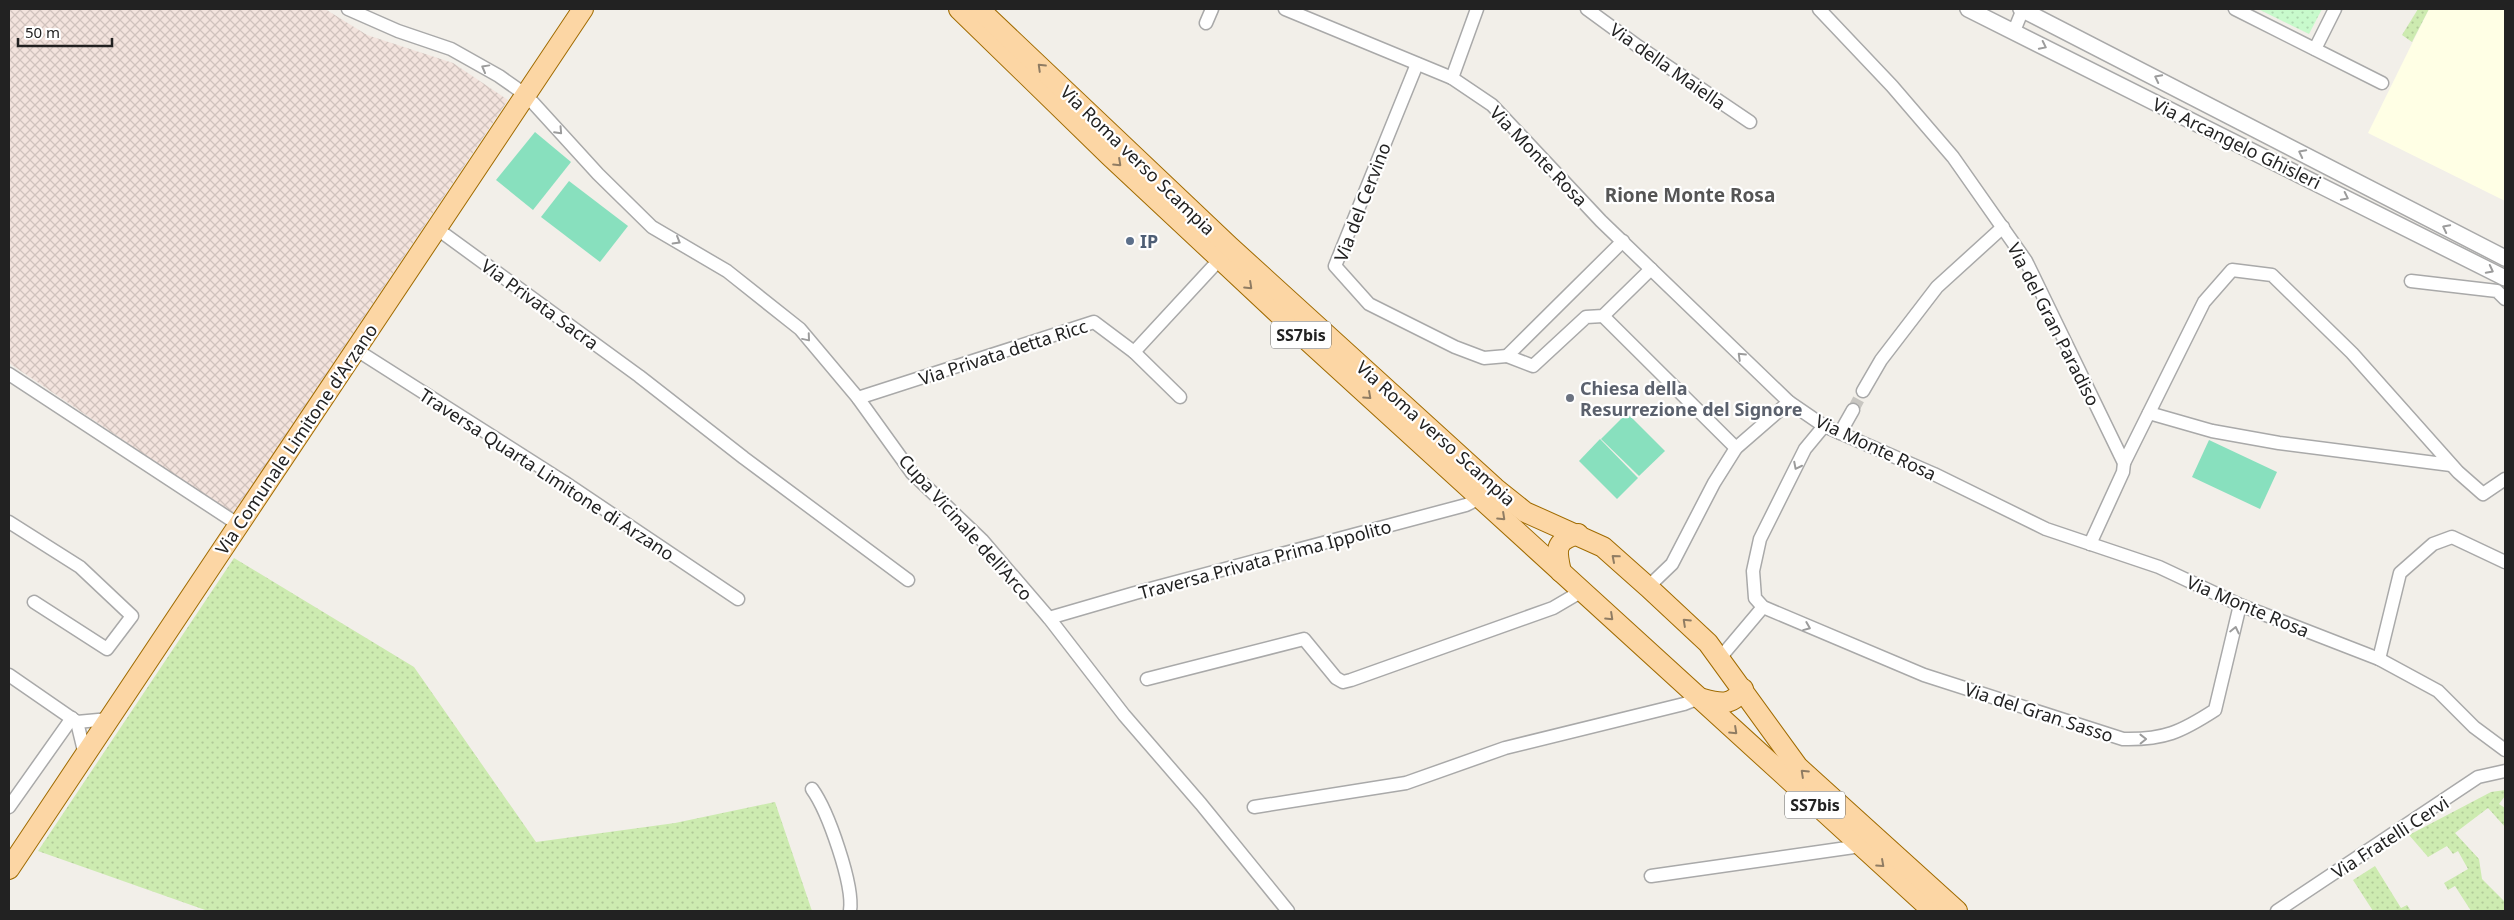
<svg xmlns="http://www.w3.org/2000/svg" width="2514" height="920" font-family="'Noto Sans',sans-serif">
<style>
.education{fill:#ffffe5}
.military{fill:url(#military-cross-hatch)}
.grass{fill:url(#grass-dots)}
.park{fill:url(#park-dots)}
.pitch{fill:#88e0be}
.lines{fill:none;stroke-linecap:round;stroke-linejoin:round}
.minor-tunnel{stroke:#c8c6c1;stroke-width:12;stroke-dasharray:12 6;stroke-linecap:butt}
.minor-casing{stroke:#a9a9a9;stroke-width:15}
.tertiary-casing{stroke:#a9a9a9;stroke-width:18}
.primary-casing{stroke:#a06b00;stroke-width:22}
.minor{stroke:#fff;stroke-width:12}
.tertiary{stroke:#fff;stroke-width:15}
.primary{stroke:#fcd6a4;stroke-width:20}
.oneway{stroke:#9c9c9c}
.oneway2{stroke:#8f7c63}
.service-dot{fill:#5c6f8a;stroke:#fff;stroke-width:2}
.worship-dot{fill:#6b7280;stroke:#fff;stroke-width:2}
.labels{text-anchor:middle;dominant-baseline:central;stroke-width:4.5;stroke-linejoin:round;paint-order:stroke}
.shield{fill:#fff;stroke:#646464;stroke-width:1}
.shield-label{font-size:16px;font-weight:bold;fill:#222}
.street-label{font-size:18px;fill:#222;stroke:#fff}
.service-label{font-size:18px;font-weight:bold;fill:#4e5e75;stroke:#fff;text-anchor:start}
.worship-label{font-size:18px;font-weight:bold;fill:#5b616d;stroke:#fff;text-anchor:start}
.neighbourhood-label{font-size:19px;font-weight:bold;fill:#555;stroke:#fff}
</style>
<defs>
<pattern id="military-cross-hatch" width="8" height="8" patternUnits="userSpaceOnUse" patternTransform="scale(1.25)"><rect width="8" height="8" fill="#f3e3dd"/><path d="M0 0l8 8M0 8l8-8" fill="none" stroke="#d0c2bd"/></pattern>
<pattern id="grass-dots" width="8" height="8" patternUnits="userSpaceOnUse" patternTransform="scale(1.25)"><rect width="8" height="8" fill="#cdebb0"/><path d="M2 2h.1M6 6h.1" fill="none" stroke="#b0c997" stroke-width="1.8" stroke-linecap="round"/></pattern>
<pattern id="park-dots" width="8" height="8" patternUnits="userSpaceOnUse" patternTransform="scale(1.25)"><rect width="8" height="8" fill="#c8facc"/><path d="M2 2h.1M6 6h.1" fill="none" stroke="#acd6af" stroke-width="1.8" stroke-linecap="round"/></pattern>
</defs>
<rect width="100%" height="100%" fill="#f2efe9"/>
<path class="education" d="M2429,9H2505V201L2368,133Z"/>
<path class="military" d="M9,9H325L367,35L453,63L508,100L233,514L9,363Z"/>
<g class="grass">
<path d="M2418,9H2429L2412,42L2402,35Z"/>
<path d="M234,558L414,667L536,842L675,823L775,802L812,911H208L38,851Z"/>
<path d="M2505,790V796L2499,804L2505,808V827L2488,808L2455,833L2479,859L2482,879L2505,902V911H2471L2455,886L2448,890L2444,883L2468,869L2458,851L2453,854L2447,846L2428,857L2409,835L2491,792Z"/>
<path d="M2375,866L2401,908L2407,905L2411,911H2373L2353,880Z"/>
</g>
<path class="park" d="M2258,9H2322L2309,34Z"/>
<g class="pitch">
<path d="M535,132L571,162L533,210L496,180Z"/>
<path d="M569,181L628,226L600,262L541,217Z"/>
<path d="M1627,413L1665,451L1639,476L1601,439Z"/>
<path d="M1600,439L1638,478L1617,499L1579,461Z"/>
<path d="M2209,440L2277,472L2260,509L2192,477Z"/>
</g>
<g class="lines">
<path class="minor-tunnel" d="M1853,410L1863,391"/>
<defs>
<g id="minor">
<path d="M348,9L398,31L451,49L499,76L526,95L598,174L652,227L727,271L800,329L858,398L912,473L982,540L1049,618L1124,715L1201,804L1288,911"/>
<path d="M1285,9L1452,78L1492,105L1601,221L1789,402L1824,426L1934,474L2046,529L2159,567L2240,605L2379,659L2438,691L2474,727L2505,750"/>
<path d="M1587,9L1639,47L1750,122"/>
<path d="M1819,9L1892,86L1953,157L2026,261L2124,463L2123,472L2090,544"/>
<path d="M2235,9L2382,83"/>
<path d="M1206,23L1212,9"/>
<path d="M2014,31L2023,9"/>
<path d="M2315,49L2335,9"/>
<path d="M1417,64L1335,266L1369,304L1455,347L1484,358L1507,356"/>
<path d="M1452,78L1477,9"/>
<path d="M436,228L639,376L744,458L908,580"/>
<path d="M1623,241L1507,356L1533,366L1586,317L1603,316L1651,269"/>
<path d="M2411,281L2497,291L2505,299"/>
<path d="M1603,316L1736,448"/>
<path d="M355,349L564,482L738,599"/>
<path d="M1134,352L1180,397"/>
<path d="M9,374L239,525"/>
<path d="M1863,391L1881,360L1937,287L2003,227"/>
<path d="M858,398L1094,322L1134,352L1220,259"/>
<path d="M2149,413L2212,431L2279,443L2451,465"/>
<path d="M1824,426L1805,449L1760,539L1753,571L1755,598L1763,607L1924,675L2123,739C2164,740 2181,732 2215,710L2240,605"/>
<path d="M1840,433L1853,410"/>
<path d="M2124,463L2204,302L2232,270L2272,275L2352,353L2458,472L2483,494L2505,479"/>
<path d="M9,522L80,567L132,616L107,649L34,602"/>
<path d="M1648,587L1672,564L1714,483L1736,448L1789,402"/>
<path d="M1049,618L1135,593L1466,505L1480,498"/>
<path d="M1720,658L1763,607"/>
<path d="M2379,659L2400,573L2433,544L2452,537L2505,562"/>
<path d="M9,675L77,722L109,719"/>
<path d="M1147,679L1304,639L1336,678L1343,682L1351,680L1553,608L1582,591"/>
<path d="M77,722L85,755"/>
<path d="M812,789C828,811 854,885 850,911"/>
<path d="M9,807L72,718"/>
<path d="M1254,807L1406,783L1505,748L1684,704L1699,698"/>
<path d="M1651,876L1861,846"/>
<path d="M2277,911L2478,777L2505,771"/>
</g>
<g id="tertiary">
<path d="M1968,9L2505,278"/>
<path d="M2021,9L2505,258"/>
</g>
<g id="primary">
<path d="M959,9L1110,156L1297,331L1933,911"/>
<path d="M979,9L1229,246L1495,488L1525,512L1603,547L1648,587L1708,643L1798,767L1957,911"/>
<path d="M1561,572C1556,550 1554,541 1578,534"/>
<path d="M1699,698C1718,703 1731,708 1743,689"/>
<path d="M9,869L583,9"/>
</g>
</defs>
<use href="#minor" class="minor-casing"/>
<use href="#tertiary" class="tertiary-casing"/>
<use href="#primary" class="primary-casing"/>
<use href="#minor" class="minor"/>
<use href="#tertiary" class="tertiary"/>
<use href="#primary" class="primary"/>
</g>
<defs><path id="oneway-chevron" d="M-2-3.5L2.5 0L-2 3.5" fill="none" stroke-width="1.6" stroke-linecap="round" stroke-linejoin="round" transform="scale(1.25)"/></defs>
<g class="oneway">
<use href="#oneway-chevron" transform="translate(2043 46) rotate(26)"/>
<use href="#oneway-chevron" transform="translate(485 68) rotate(-151)"/>
<use href="#oneway-chevron" transform="translate(2158 78) rotate(-153)"/>
<use href="#oneway-chevron" transform="translate(559 131) rotate(47)"/>
<use href="#oneway-chevron" transform="translate(2302 153) rotate(-153)"/>
<use href="#oneway-chevron" transform="translate(2345 197) rotate(26)"/>
<use href="#oneway-chevron" transform="translate(2446 228) rotate(-153)"/>
<use href="#oneway-chevron" transform="translate(677 241) rotate(30)"/>
<use href="#oneway-chevron" transform="translate(2490 270) rotate(27)"/>
<use href="#oneway-chevron" transform="translate(807 338) rotate(50)"/>
<use href="#oneway-chevron" transform="translate(1741 356) rotate(-136)"/>
<use href="#oneway-chevron" transform="translate(1797 466) rotate(117)"/>
<use href="#oneway-chevron" transform="translate(1807 627) rotate(22)"/>
<use href="#oneway-chevron" transform="translate(2235 630) rotate(-77)"/>
<use href="#oneway-chevron" transform="translate(2143 739) rotate(-1)"/>
</g>
<g class="oneway2">
<use href="#oneway-chevron" transform="translate(1041 67) rotate(-136)"/>
<use href="#oneway-chevron" transform="translate(1118 163) rotate(43)"/>
<use href="#oneway-chevron" transform="translate(1249 286) rotate(43)"/>
<use href="#oneway-chevron" transform="translate(1368 396) rotate(42)"/>
<use href="#oneway-chevron" transform="translate(1502 517) rotate(43)"/>
<use href="#oneway-chevron" transform="translate(1615 558) rotate(-139)"/>
<use href="#oneway-chevron" transform="translate(1610 617) rotate(43)"/>
<use href="#oneway-chevron" transform="translate(1686 622) rotate(-137)"/>
<use href="#oneway-chevron" transform="translate(1734 731) rotate(43)"/>
<use href="#oneway-chevron" transform="translate(1804 773) rotate(-137)"/>
<use href="#oneway-chevron" transform="translate(1881 864) rotate(42)"/>
</g>
<circle class="service-dot" cx="1130" cy="241" r="5"/>
<circle class="worship-dot" cx="1570" cy="398" r="5"/>
<g class="labels">
<g class="shield">
<rect x="1271" y="321.5" width="60" height="27" rx="4"/>
<rect x="1785" y="791.5" width="60" height="27" rx="4"/>
</g>
<g class="shield-label">
<text x="1301" y="335">SS7bis</text>
<text x="1815" y="805">SS7bis</text>
</g>
<g class="street-label">
<text transform="translate(1668 66) rotate(35)">Via della Maiella</text>
<text transform="translate(2237 143) rotate(26)">Via Arcangelo Ghisleri</text>
<text transform="translate(1539 156) rotate(46)">Via Monte Rosa</text>
<text transform="translate(1138 160) rotate(44)">Via Roma verso Scampia</text>
<text transform="translate(1362 202) rotate(-69)">Via del Cervino</text>
<text transform="translate(540 304) rotate(36)">Via Privata Sacra</text>
<text transform="translate(2054 324) rotate(63)">Via del Gran Paradiso</text>
<text transform="translate(1003 352) rotate(-18)">Via Privata detta Ricc</text>
<text transform="translate(1436 433) rotate(42)">Via Roma verso Scampia</text>
<text transform="translate(296 439) rotate(-56)">Via Comunale Limitone d'Arzano</text>
<text transform="translate(1876 447) rotate(25)">Via Monte Rosa</text>
<text transform="translate(547 474) rotate(33)">Traversa Quarta Limitone di Arzano</text>
<text transform="translate(966 527) rotate(48)">Cupa Vicinale dell'Arco</text>
<text transform="translate(1265 559) rotate(-15)">Traversa Privata Prima Ippolito</text>
<text transform="translate(2248 606) rotate(23)">Via Monte Rosa</text>
<text transform="translate(2039 712) rotate(18)">Via del Gran Sasso</text>
<text transform="translate(2390 837) rotate(-33)">Via Fratelli Cervi</text>
</g>
<g class="service-label">
<text x="1140" y="241">IP</text>
</g>
<g class="worship-label">
<text x="1580" y="388">Chiesa della<tspan x="1580" dy="21">Resurrezione del Signore</tspan></text>
</g>
<g class="neighbourhood-label">
<text x="1690" y="195">Rione Monte Rosa</text>
</g>
</g>
<rect width="2514" height="920" fill="none" stroke="#222222" stroke-width="20"/>
<path d="M18 38v8h94v-8" fill="none" stroke="#222222" stroke-width="2.5"/>
<text x="25" y="38" font-size="15" fill="#222222" stroke="#ffffff" stroke-width="4" paint-order="stroke">50 m</text>
</svg>
